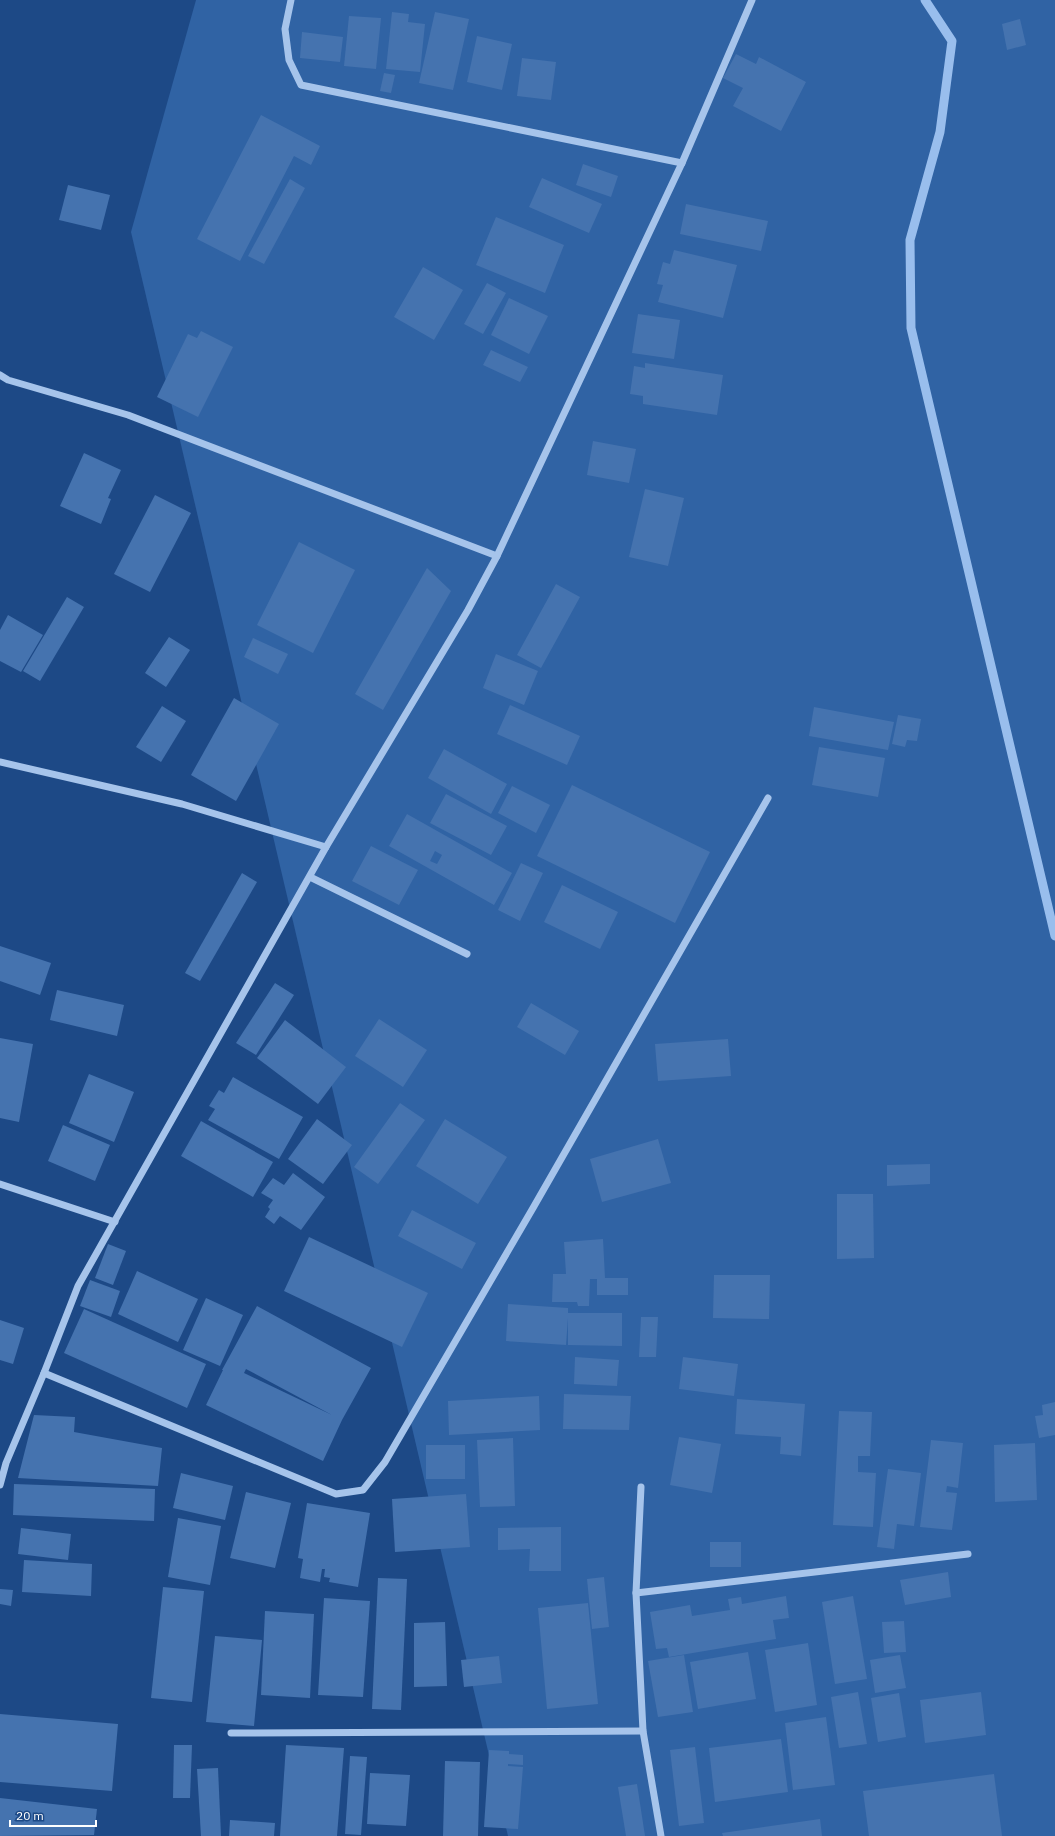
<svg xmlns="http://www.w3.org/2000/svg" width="1055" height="1836" font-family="'IBM Plex Sans',sans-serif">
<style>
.green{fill:#3063a4}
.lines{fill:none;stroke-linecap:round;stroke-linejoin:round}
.stream{stroke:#99beed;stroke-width:9}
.building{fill:#4573af;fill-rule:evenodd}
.minor{stroke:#a6c4eb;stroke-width:7}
</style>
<rect width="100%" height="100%" fill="#1d4986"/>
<path class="green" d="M196,0H1055V1836H508L131,232Z"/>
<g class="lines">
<path class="stream" d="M925,0L952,41L940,132L910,240L911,328L1055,936"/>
</g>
<g class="building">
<path d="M392,12L409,14L408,22L425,24L420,72L386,69Z"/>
<path d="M435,12L469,19L453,90L419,83Z"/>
<path d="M349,16L381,18L376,69L344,66Z"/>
<path d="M1020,19L1026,45L1007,50L1002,24Z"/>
<path d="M302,32L343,37L340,62L300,58Z"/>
<path d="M477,36L512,44L502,90L467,82Z"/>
<path d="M736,54L756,64L759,57L806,82L781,131L733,106L743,88L723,78Z"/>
<path d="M522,58L556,62L551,100L517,96Z"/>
<path d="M384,73L395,75L391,93L380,91Z"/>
<path d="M261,115L320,146L311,165L294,156L240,261L197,239Z"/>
<path d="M583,164L618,176L611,197L576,185Z"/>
<path d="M542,178L602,204L589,233L529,207Z"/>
<path d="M290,179L305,188L264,264L248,256Z"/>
<path d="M68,185L110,195L101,230L59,220Z"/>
<path d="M686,204L768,221L761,251L680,234Z"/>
<path d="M496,217L564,245L545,293L476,265Z"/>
<path d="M674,250L737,265L723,318L658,302L663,285L657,284L663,262L670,264Z"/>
<path d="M423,267L463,290L434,340L394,317Z"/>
<path d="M487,283L506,293L483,334L464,324Z"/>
<path d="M509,298L548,316L529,354L491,335Z"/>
<path d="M638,314L680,320L674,359L632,353Z"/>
<path d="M201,331L233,347L198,417L157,397L188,334L197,338Z"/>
<path d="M491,350L528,367L520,382L483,365Z"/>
<path d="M645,363L723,375L717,415L643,404V396L630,394L634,366L645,368Z"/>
<path d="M593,441L636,449L629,483L587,475Z"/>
<path d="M84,453L121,470L108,498L111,499L101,524L60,506Z"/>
<path d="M645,489L684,498L668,566L629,557Z"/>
<path d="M155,495L191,513L150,592L114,574Z"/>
<path d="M299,542L355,570L313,653L257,625Z"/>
<path d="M427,568L451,591L383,710L355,694Z"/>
<path d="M556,584L580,597L541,668L517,655Z"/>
<path d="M67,597L84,607L40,681L23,671Z"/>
<path d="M8,615L43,635L21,672L0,661V630Z"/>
<path d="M169,637L190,650L166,687L145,673Z"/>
<path d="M253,638L288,654L278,674L244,657Z"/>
<path d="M496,654L538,671L524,705L483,688Z"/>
<path d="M234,698L279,724L236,801L191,775Z"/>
<path d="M510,705L580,736L567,765L497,734Z"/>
<path d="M162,706L186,721L161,762L136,747Z"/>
<path d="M814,707L894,722L888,750L809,736Z"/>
<path d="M898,715L921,719L917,741L907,740L905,747L892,744Z"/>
<path d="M819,747L885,758L878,797L812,785Z"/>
<path d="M444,749L507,784L491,814L428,778Z"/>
<path d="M572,785L710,852L675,923L537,856Z"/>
<path d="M512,786L550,805L536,833L498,813Z"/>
<path d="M446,794L507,826L491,855L430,823Z"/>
<path d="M407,814L512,873L494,905L389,846ZM435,851L442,855L437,864L430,861Z"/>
<path d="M371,846L418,870L399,905L352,881Z"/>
<path d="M521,863L543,873L520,921L498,910Z"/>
<path d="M242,873L257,882L200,981L185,973Z"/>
<path d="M562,885L618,912L600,949L544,922Z"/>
<path d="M0,946L51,963L40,995L0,981Z"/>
<path d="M275,983L294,995L256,1055L236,1043Z"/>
<path d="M57,990L124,1005L117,1036L50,1020Z"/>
<path d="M531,1003L579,1031L565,1055L517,1027Z"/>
<path d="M379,1019L427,1050L403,1087L355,1056Z"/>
<path d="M285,1020L346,1067L318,1104L257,1058Z"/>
<path d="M0,1038L33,1044L19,1122L0,1118Z"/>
<path d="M728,1039L731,1076L658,1081L655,1044Z"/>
<path d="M89,1074L134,1092L114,1142L69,1123Z"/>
<path d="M233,1077L303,1117L279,1159L208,1120L215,1109L209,1106L219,1090L224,1093Z"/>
<path d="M400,1103L425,1120L378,1184L354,1167Z"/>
<path d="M317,1119L352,1145L323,1184L288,1159Z"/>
<path d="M445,1119L507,1157L478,1204L416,1166Z"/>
<path d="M201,1121L273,1162L253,1197L181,1156Z"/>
<path d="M63,1125L110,1145L95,1181L48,1161Z"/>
<path d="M658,1139L671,1183L602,1202L590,1159Z"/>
<path d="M930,1164V1184L887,1186V1165Z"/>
<path d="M293,1173L325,1197L301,1230L280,1216L274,1224L265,1217L270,1209L268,1207L273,1200L261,1193L273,1178L284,1185Z"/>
<path d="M837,1194H873L874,1258L837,1259Z"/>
<path d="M412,1210L476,1243L462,1269L398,1236Z"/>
<path d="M309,1237L428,1293L402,1347L284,1291Z"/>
<path d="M603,1239L605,1278H628V1295H597V1279H590L589,1306H578L577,1302H552L553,1274H566L564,1242Z"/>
<path d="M108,1244L126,1251L113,1285L95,1278Z"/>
<path d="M137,1271L198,1299L178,1342L118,1314Z"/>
<path d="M714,1275H770L769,1319L713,1318Z"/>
<path d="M90,1280L120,1291L111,1317L80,1306Z"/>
<path d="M206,1298L243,1315L220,1366L183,1350Z"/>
<path d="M508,1304L568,1308V1313H622V1346L568,1345V1318L566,1345L506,1341Z"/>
<path d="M257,1306L371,1368L342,1420L323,1461L206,1405L223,1370H222ZM246,1369L332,1415L244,1373Z"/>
<path d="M84,1309L206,1364L187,1408L64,1353Z"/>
<path d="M641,1317H658L656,1357H639Z"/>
<path d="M0,1320L24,1328L13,1364L0,1360Z"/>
<path d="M575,1357L619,1360L617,1386L574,1384Z"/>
<path d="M683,1357L738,1364L734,1396L679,1389Z"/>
<path d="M564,1394L631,1396L629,1430L563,1429Z"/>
<path d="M539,1396L540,1430L449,1435L448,1401Z"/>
<path d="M737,1399L805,1404L801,1456L780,1454L781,1437L735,1434Z"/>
<path d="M1055,1402V1435L1039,1438L1035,1416L1043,1415L1042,1405Z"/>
<path d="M839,1411L872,1412L870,1456H858V1472L876,1473L873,1527L833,1525Z"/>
<path d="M34,1415L75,1417L74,1432L162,1448L158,1486L18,1478Z"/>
<path d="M679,1437L721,1444L712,1493L670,1485Z"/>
<path d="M513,1438L515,1506L480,1507L477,1440Z"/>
<path d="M931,1440L963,1443L958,1488L947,1486L946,1492L957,1493L952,1530L920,1527Z"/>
<path d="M1035,1443L1037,1500L995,1502L994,1445Z"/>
<rect x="426" y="1445" width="39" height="34"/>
<path d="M888,1469L921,1473L914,1526L897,1524L894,1549L877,1547Z"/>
<path d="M181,1473L233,1486L225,1520L173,1508Z"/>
<path d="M14,1484L155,1489L154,1521L13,1515Z"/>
<path d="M246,1492L291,1503L275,1568L230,1558Z"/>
<path d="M466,1494L470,1547L395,1552L392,1499Z"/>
<path d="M307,1503L370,1513L358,1587L329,1582L330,1578L324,1577L325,1569H322L320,1582L300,1578L303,1559L298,1558Z"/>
<path d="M178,1518L221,1526L210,1585L168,1577Z"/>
<path d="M561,1527V1571H529L530,1549L498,1550V1528Z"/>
<path d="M21,1528L71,1534L68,1560L18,1554Z"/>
<rect x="710" y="1542" width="31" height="25"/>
<path d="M24,1560L92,1564L91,1596L22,1592Z"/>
<path d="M948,1572L951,1597L905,1605L900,1580Z"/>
<path d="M604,1577L609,1627L592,1629L587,1579Z"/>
<path d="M378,1578L407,1579L401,1710L372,1709Z"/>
<path d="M163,1587L204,1591L192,1702L151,1698Z"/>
<path d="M0,1589L13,1590L11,1606L0,1604Z"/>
<path d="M786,1596L789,1618L773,1620L776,1639L669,1657L667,1648L656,1649L650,1612L690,1605L692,1616L730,1610L728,1599L741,1597L742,1604Z"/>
<path d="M853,1596L867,1679L835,1684L822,1602Z"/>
<path d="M324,1598L370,1601L363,1697L318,1695Z"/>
<path d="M588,1603L598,1704L547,1709L538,1608Z"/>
<path d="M265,1611L314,1614L310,1698L261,1695Z"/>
<path d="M904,1621L906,1652L884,1653L882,1622Z"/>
<path d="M445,1622L447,1686L414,1687V1623Z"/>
<path d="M215,1636L262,1640L254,1726L206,1722Z"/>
<path d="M808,1643L817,1705L775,1712L765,1650Z"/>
<path d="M748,1652L756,1699L698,1709L690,1662Z"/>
<path d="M684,1655L693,1712L658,1717L648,1661Z"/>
<path d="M900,1655L906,1688L875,1693L870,1660Z"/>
<path d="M499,1656L502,1683L464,1687L461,1660Z"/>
<path d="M858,1692L867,1744L839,1748L831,1697Z"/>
<path d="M981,1692L986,1735L925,1743L920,1700Z"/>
<path d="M899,1693L906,1737L878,1742L871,1698Z"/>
<path d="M0,1714L118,1724L112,1791L0,1782Z"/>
<path d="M826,1717L835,1785L793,1790L785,1723Z"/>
<path d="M781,1739L788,1792L715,1802L709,1748Z"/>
<path d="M174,1745H192L190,1798H173Z"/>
<path d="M286,1745L344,1748L337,1836H280Z"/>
<path d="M695,1747L704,1823L679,1826L670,1750Z"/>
<path d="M489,1750L509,1751V1754L523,1755V1765L508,1764V1766L523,1767L518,1829L484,1827Z"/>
<path d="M350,1756L367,1757L361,1835L345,1834Z"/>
<path d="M445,1761L480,1762L478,1836H443Z"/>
<path d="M218,1768L221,1836H201L197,1769Z"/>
<path d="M370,1773L410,1775L406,1826L367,1824Z"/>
<path d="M994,1774L1002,1836H869L863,1791Z"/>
<path d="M637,1784L645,1836H626L618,1787Z"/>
<path d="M0,1798L97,1809L94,1835L0,1836Z"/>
<path d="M820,1819L822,1836H723L722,1833Z"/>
<path d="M230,1820L275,1823L274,1836H229Z"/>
</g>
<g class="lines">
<g class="minor">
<path d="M291,0L285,29L289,60L301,85L682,163"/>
<path d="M0,375L8,380L128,415L497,556"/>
<path d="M0,762L182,804L326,847"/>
<path d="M310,877L467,954"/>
<path d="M0,1184L115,1222"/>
<path d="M44,1373L336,1494L363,1490L385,1462L533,1208L768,798"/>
<path d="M0,1485L6,1463L44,1373L78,1286L326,847L468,610L497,556L682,163L752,0"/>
<path d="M641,1487L636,1593L643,1731L661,1836"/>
<path d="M636,1593L968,1554"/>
<path d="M231,1733L643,1731"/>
</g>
</g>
<path d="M10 1820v6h86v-6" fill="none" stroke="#ffffff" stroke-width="2"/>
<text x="16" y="1820" font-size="12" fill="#ffffff" stroke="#1d4986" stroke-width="3" paint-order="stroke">20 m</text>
</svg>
